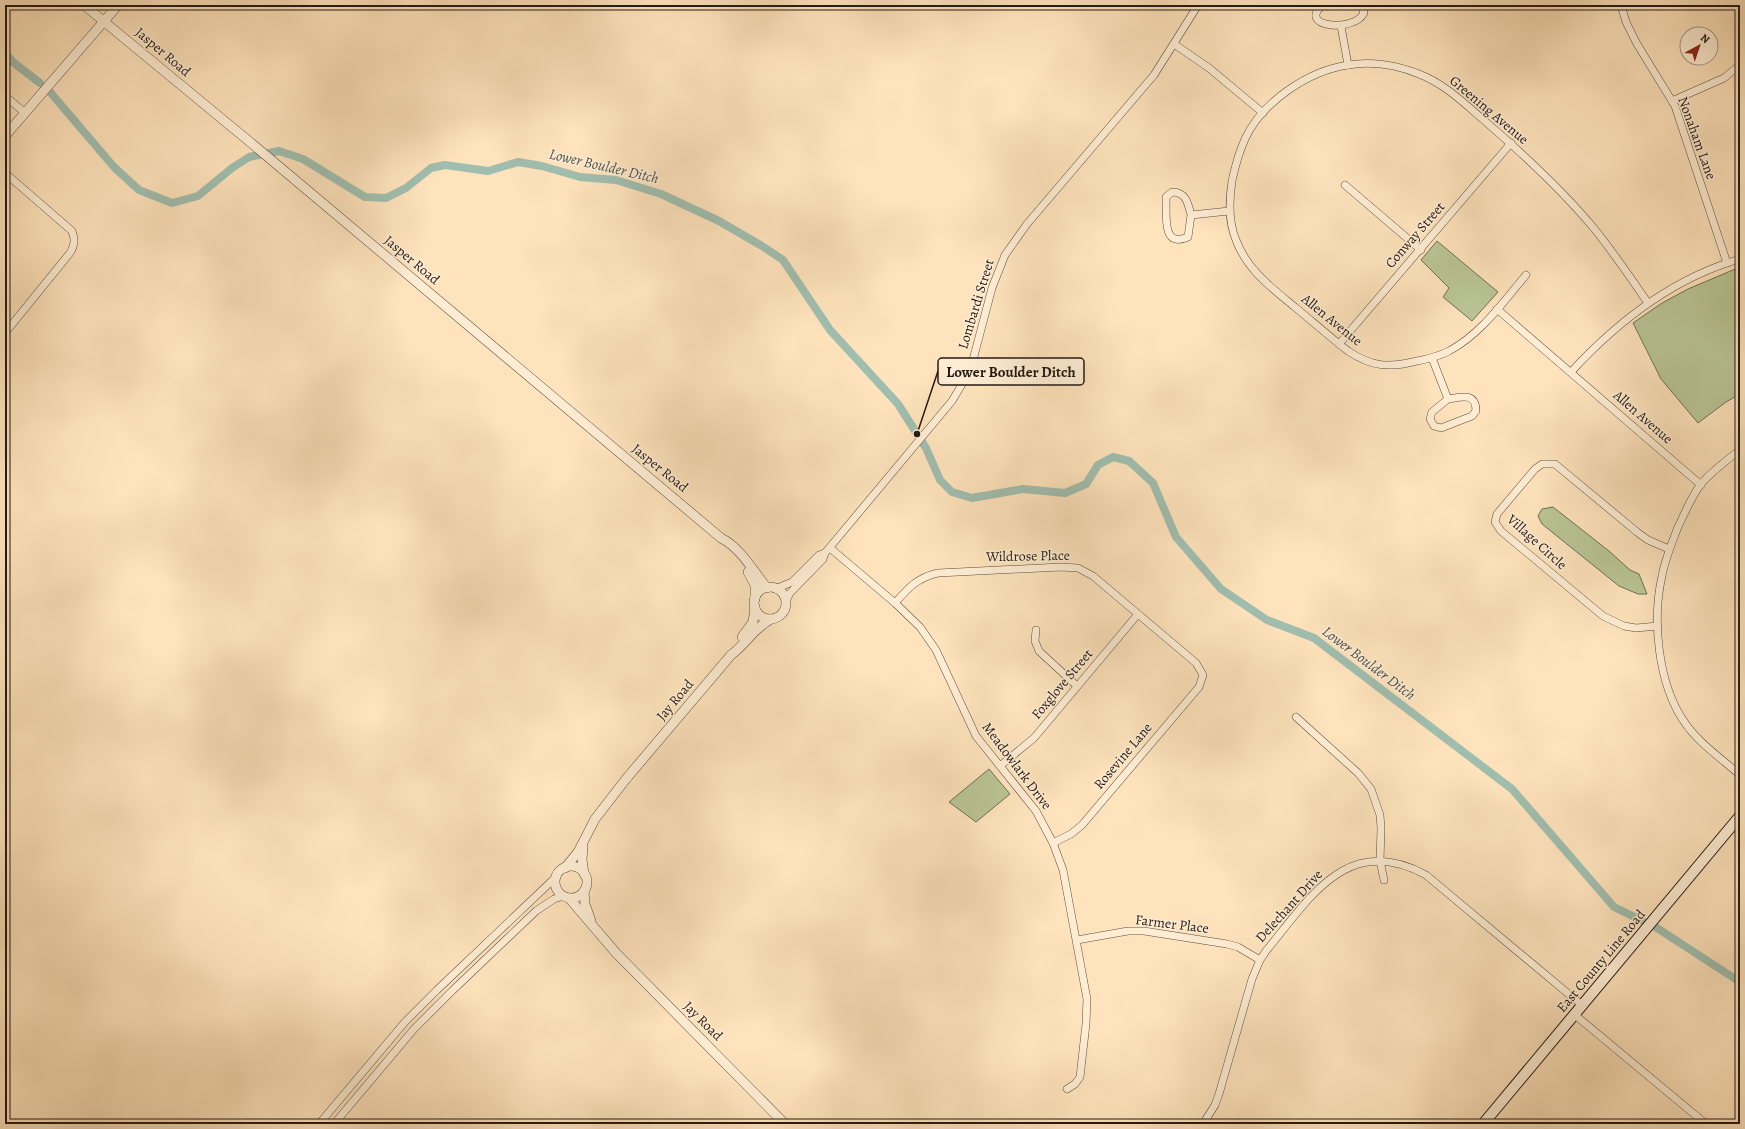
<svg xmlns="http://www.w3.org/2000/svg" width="1745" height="1129" font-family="Alegreya,serif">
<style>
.green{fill:#b9c596;stroke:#6e6f54}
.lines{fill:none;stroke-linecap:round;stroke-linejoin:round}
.canal{stroke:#a0beaf;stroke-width:8}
.minor-casing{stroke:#5a4c3d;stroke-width:8}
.tertiary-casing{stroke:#5a4c3d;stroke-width:10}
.secondary-casing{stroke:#241913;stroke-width:12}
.minor{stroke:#feedd3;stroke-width:7}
.tertiary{stroke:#feedd3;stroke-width:9}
.secondary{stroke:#feedd3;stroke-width:10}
.labels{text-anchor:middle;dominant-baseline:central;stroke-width:3;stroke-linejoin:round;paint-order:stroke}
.street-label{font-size:14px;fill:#241913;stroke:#feedd3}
.water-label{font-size:15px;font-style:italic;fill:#4f534a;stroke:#feedd3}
.leader{fill:none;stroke:#241913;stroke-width:1.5}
.callout-dot{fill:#241913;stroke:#feedd3;stroke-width:1.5}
.callout{fill:#feedd3;stroke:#241913;stroke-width:1.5}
.callout-label{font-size:15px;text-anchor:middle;font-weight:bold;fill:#241913}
</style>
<rect width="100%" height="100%" fill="#fee3bc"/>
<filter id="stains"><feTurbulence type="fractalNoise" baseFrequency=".005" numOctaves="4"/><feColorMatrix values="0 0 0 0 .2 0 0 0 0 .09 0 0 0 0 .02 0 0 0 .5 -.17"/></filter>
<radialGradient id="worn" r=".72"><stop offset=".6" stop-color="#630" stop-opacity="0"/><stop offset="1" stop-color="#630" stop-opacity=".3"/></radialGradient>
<g class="green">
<path d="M1437,241L1498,292L1472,321L1443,297L1449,288L1421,260Z"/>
<path d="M1740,267V394L1726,402L1698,423L1661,379L1633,323L1662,303L1688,289Z"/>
<path d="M1553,507L1609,551L1630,570L1639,574L1647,594H1638L1619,586L1542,524L1538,516L1542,509Z"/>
<path d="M989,769L1010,794L976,822L949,802Z"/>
</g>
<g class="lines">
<g class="canal">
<path d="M5,53L14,63L40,83"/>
<path d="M50,92L114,167L139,190L172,203L198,196L232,168L249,157L279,151L303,159L365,197L386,198L406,188L431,168L445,165L488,171L518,162L542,166L580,177L616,180L661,194L719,221L762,246L783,260L830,330L898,404L926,448L940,480L952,492L972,498L1023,489L1065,493L1086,484L1098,465L1113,457L1129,461L1153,483L1176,537L1221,589L1267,620L1314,638L1512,789L1614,907L1657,928L1740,982"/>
</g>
<defs>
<g id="minor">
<path d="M1323,5C1296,27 1354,33 1364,13L1361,5"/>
<path d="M1621,5L1626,22L1637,44L1675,106L1727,263"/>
<path d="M1341,26L1348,65"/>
<path d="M1174,44L1209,68L1263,113"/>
<path d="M5,96L25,113"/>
<path d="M1672,101L1724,78L1740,65"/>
<path d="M5,173L72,231C75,239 75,245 70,253L5,333"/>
<path d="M1345,185L1421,250"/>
<path d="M1191,215L1188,237C1161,249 1167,214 1166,197L1172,192C1186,192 1188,203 1191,215L1229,211"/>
<path d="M1526,275C1503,302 1481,334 1449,351C1439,356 1428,359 1417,361C1389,368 1372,367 1348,351C1330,337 1313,322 1296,308C1272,288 1247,270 1236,240C1228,221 1229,201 1232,181C1235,167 1239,152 1245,139C1262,102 1308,71 1348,65C1371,61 1397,65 1419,74C1445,84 1465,104 1486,122C1523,154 1560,188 1592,226C1612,250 1630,277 1648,303"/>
<path d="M1497,309L1701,485"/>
<path d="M1339,344L1511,143"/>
<path d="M1432,358L1448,399L1432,412L1430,419L1434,426L1441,428L1472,416L1476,411C1476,392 1462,397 1448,399"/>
<path d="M1571,372C1617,322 1673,278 1740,259"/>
<path d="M1740,450C1727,460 1712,471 1701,484C1691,497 1685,513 1678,527C1672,543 1665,559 1662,576C1652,620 1658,682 1683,720C1697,742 1721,758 1740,775"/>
<path d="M830,548L895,603L920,627L936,650L976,736L1036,811L1053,843L1063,870L1087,999L1086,1024L1080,1077L1075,1084L1067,1089"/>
<path d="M775,589L792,582L819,555L825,553"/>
<path d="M786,601L790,593L823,559L825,553L952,401L961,386L973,360L992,288L1005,255L1027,224L1154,75L1198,5"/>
<path d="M895,603C909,587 917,578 938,573L1061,567L1078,568L1093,576L1196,663L1203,675L1199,687L1082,825L1071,834L1053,843"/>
<path d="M1658,626L1636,628L1624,626L1603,616L1501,531L1495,522L1497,514L1535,469L1542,464H1555L1637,532L1648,540L1669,549"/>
<path d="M1036,630L1035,641L1039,651L1077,686"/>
<path d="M1296,717L1358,773L1371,789L1380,815L1381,828L1380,861L1384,880"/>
<path d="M1000,766L1034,738L1138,614"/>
<path d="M1077,940L1128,931H1144L1227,944L1238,947L1260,960"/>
<path d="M1575,1015L1706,1124"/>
<path d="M319,1124L405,1022L437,990L556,877"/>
<path d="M334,1124L414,1029L453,990L536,911L554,899L564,896"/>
<path d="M1203,1124L1215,1105L1219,1094L1252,979L1260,960L1266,951C1310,898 1347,832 1426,875L1583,1006"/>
</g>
<g id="tertiary">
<path d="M84,5L250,142L721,538C741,548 753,571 767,588"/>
<path d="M5,136L118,5"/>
<path d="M748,572L755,585V599"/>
<circle cx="770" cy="603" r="16"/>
<path d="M742,637L753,622L755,607"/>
<path d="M583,847L582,859L584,874"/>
<circle cx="571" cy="882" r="16"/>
<path d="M565,868L578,852L595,819L626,779L731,655C746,644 754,628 771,619"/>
<path d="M584,891L585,904L591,921"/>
<path d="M569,898L616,953L785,1124"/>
</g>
<path id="secondary" d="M1483,1124L1740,816"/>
</defs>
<use href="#minor" class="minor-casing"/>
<use href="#tertiary" class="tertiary-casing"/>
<use href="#secondary" class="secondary-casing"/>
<use href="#minor" class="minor"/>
<use href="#tertiary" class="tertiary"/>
<use href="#secondary" class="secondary"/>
</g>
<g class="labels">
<g class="street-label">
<text transform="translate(163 52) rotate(40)">Jasper Road</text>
<text transform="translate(1489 110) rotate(40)">Greening Avenue</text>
<text transform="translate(1697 138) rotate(70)">Nonaham Lane</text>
<text transform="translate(1415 235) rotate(-49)">Conway Street</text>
<text transform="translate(412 260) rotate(40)">Jasper Road</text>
<text transform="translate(976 304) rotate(-73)">Lombardi Street</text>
<text transform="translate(1332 320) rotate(39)">Allen Avenue</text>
<text transform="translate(1643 417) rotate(41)">Allen Avenue</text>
<text transform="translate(660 468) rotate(39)">Jasper Road</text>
<text transform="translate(1537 542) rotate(42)">Village Circle</text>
<text transform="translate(1028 556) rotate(-1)">Wildrose Place</text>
<text transform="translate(1062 684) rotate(-50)">Foxglove Street</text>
<text transform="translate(675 700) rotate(-50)">Jay Road</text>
<text transform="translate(1123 756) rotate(-50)">Rosevine Lane</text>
<text transform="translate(1017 766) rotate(53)">Meadowlark Drive</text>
<text transform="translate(1289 906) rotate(-48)">Delechant Drive</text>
<text transform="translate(1172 924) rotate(7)">Farmer Place</text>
<text transform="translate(1601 961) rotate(-50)">East County Line Road</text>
<text transform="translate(703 1021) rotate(45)">Jay Road</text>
</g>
<g class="water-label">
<text transform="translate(604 166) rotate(13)">Lower Boulder Ditch</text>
<text transform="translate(1369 663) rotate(37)">Lower Boulder Ditch</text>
</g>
</g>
<path class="leader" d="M917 434L938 371"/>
<circle class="callout-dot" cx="917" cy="434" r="4"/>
<rect class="callout" x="938" y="358" width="146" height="27" rx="4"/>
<g class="callout-label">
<text x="1011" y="377">Lower Boulder Ditch</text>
</g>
<rect width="1745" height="1129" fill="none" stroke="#fee3bc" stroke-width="20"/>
<rect x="6" y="6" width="1733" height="1117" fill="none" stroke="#241913" stroke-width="2"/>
<rect x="10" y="10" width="1725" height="1109" fill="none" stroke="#241913"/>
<g transform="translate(1699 46) rotate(40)"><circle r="19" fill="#feedd3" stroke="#a79886"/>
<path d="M0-3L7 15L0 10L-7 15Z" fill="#8f2418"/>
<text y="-6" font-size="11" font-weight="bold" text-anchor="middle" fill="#241913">N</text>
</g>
<rect width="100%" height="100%" filter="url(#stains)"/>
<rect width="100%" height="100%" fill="url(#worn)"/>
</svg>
